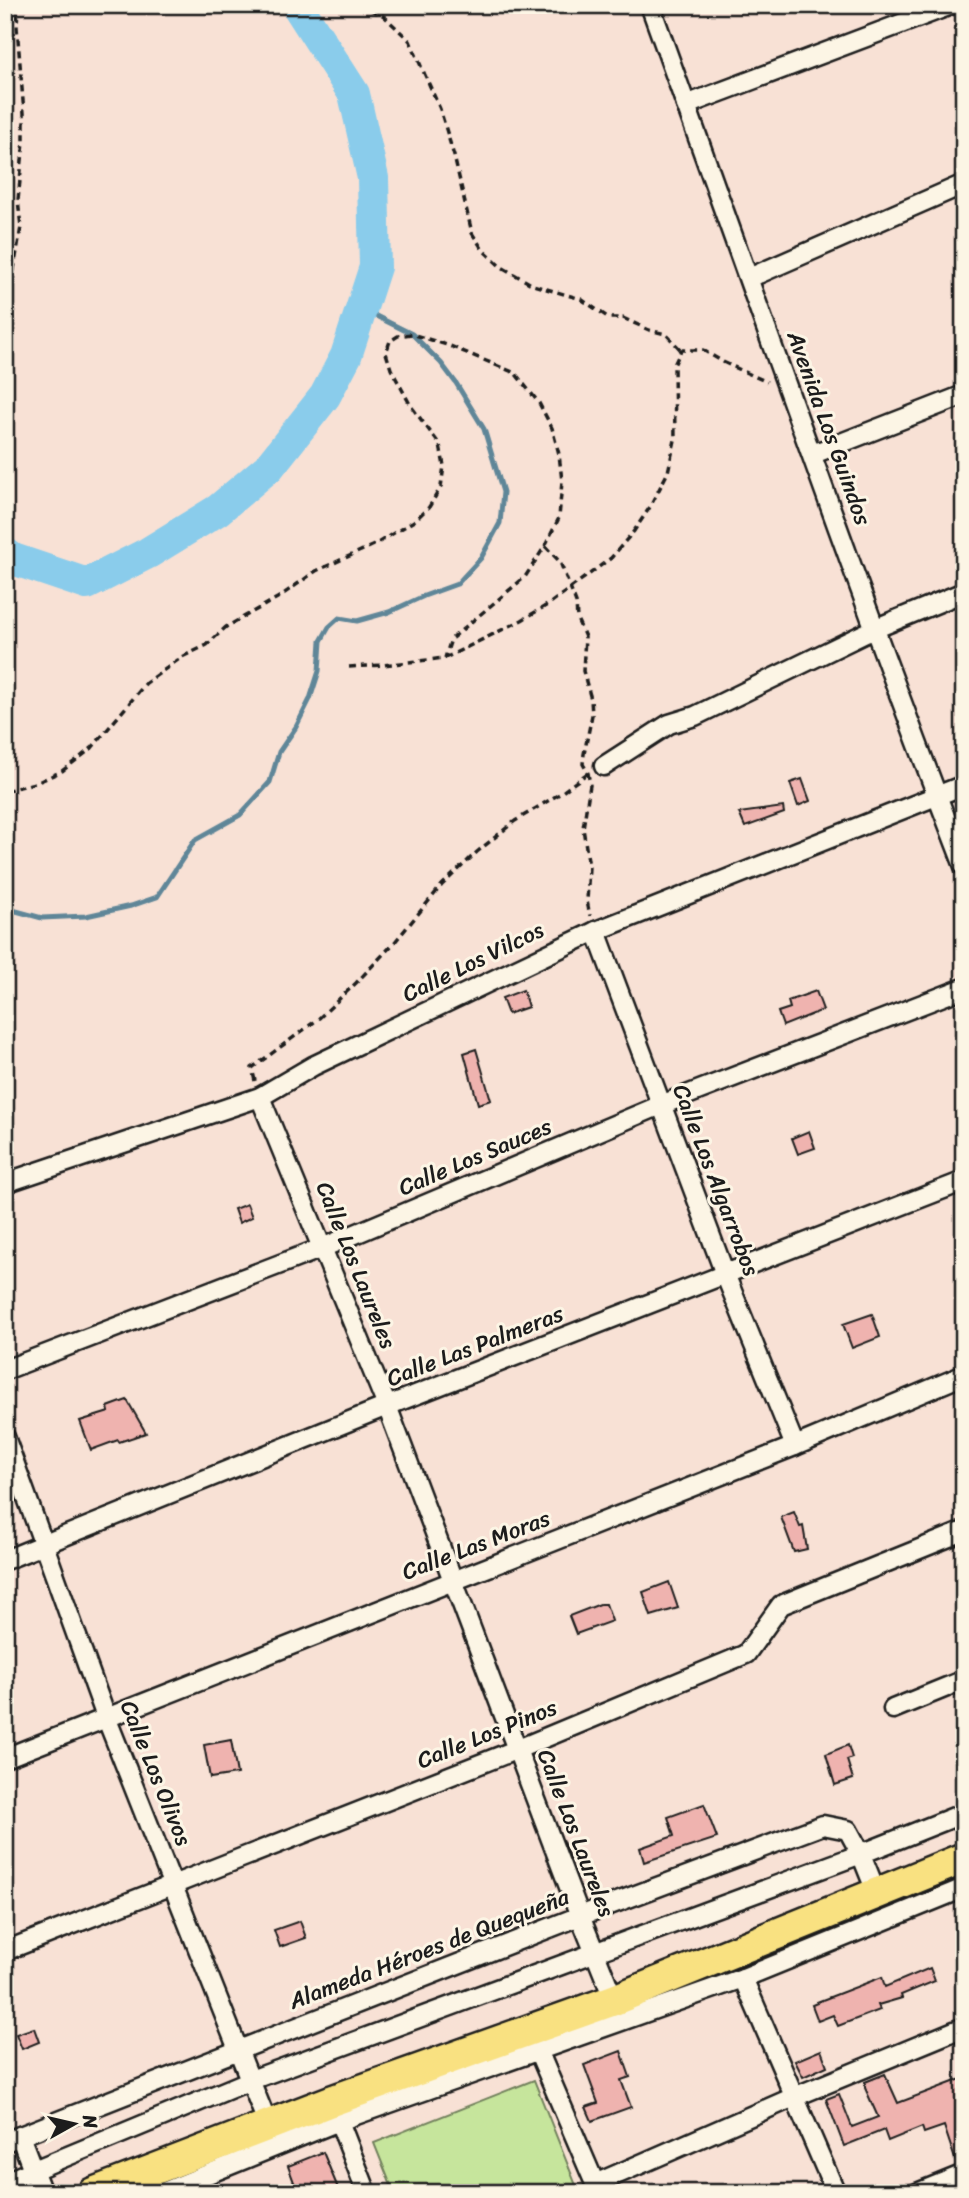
<svg xmlns="http://www.w3.org/2000/svg" width="969" height="2198" font-family="Sriracha,sans-serif">
<style>
.green{fill:#c6e59c;stroke:#71805c;stroke-width:2}
.lines{fill:none;stroke-linecap:round;stroke-linejoin:round}
.stream{stroke:#5e8698;stroke-width:5}
.river{stroke:#8acceb;stroke-width:32}
.building{fill:#efb3af;stroke:#1c1c1c;stroke-width:2}
.street-casing{stroke:#1c1c1c;stroke-width:23}
.primary-casing{stroke:#1c1c1c;stroke-width:35}
.path{stroke:#1c1c1c;stroke-width:3.5;stroke-dasharray:7 5;stroke-linecap:butt}
.street{stroke:#fcf5e5;stroke-width:18}
.primary{stroke:#f9e181;stroke-width:30}
.labels{text-anchor:middle;dominant-baseline:central;stroke-width:6;stroke-linejoin:round;paint-order:stroke}
.street-label{font-size:23px;fill:#1c1c1c;stroke:#fcf5e5}
</style>
<rect width="100%" height="100%" fill="#f8e1d5"/>
<filter id="ink" filterUnits="userSpaceOnUse"><feTurbulence type="fractalNoise" baseFrequency=".0143" numOctaves="2"/><feDisplacementMap in="SourceGraphic" scale="14" xChannelSelector="R" yChannelSelector="G"/><feConvolveMatrix kernelMatrix="1 2 1 2 8 2 1 2 1" color-interpolation-filters="sRGB"/></filter>
<g filter="url(#ink)">
<path class="green" d="M534,2080L579,2193H394L374,2143Z"/>
<g class="lines">
<path class="stream" d="M5,908L42,918L86,916L131,906L157,897L195,840L240,815L270,782L279,752L296,727L310,699L319,671L321,641L329,627L339,618L357,621L389,612L424,596L457,584L481,558L500,523L503,492L484,429L456,383L441,363L412,334L362,309"/>
<path class="river" d="M5,553L13,559L87,584L148,553L218,510L269,467L325,396L346,356L375,267L373,178L354,94L297,5"/>
</g>
<g class="building">
<path d="M802,779L810,801L798,806L790,783Z"/>
<path d="M783,807L784,813L745,827L739,813Z"/>
<path d="M523,990L528,1007L508,1014L502,998Z"/>
<path d="M816,991L823,1010L783,1026L778,1012L790,1008L788,1001Z"/>
<path d="M476,1049L491,1100L478,1104L464,1053Z"/>
<path d="M809,1131L815,1148L798,1154L792,1138Z"/>
<path d="M247,1204L252,1217L239,1223L234,1209Z"/>
<path d="M872,1314L880,1337L852,1348L843,1324Z"/>
<path d="M127,1400L146,1433L119,1442L118,1440L91,1450L80,1421L109,1412L108,1407Z"/>
<path d="M794,1512L800,1527L803,1526L807,1549L794,1552L781,1517Z"/>
<path d="M669,1582L678,1608L651,1616L643,1592Z"/>
<path d="M600,1604H606L612,1621L576,1634L569,1616Z"/>
<path d="M231,1740L237,1774L210,1778L204,1745Z"/>
<path d="M848,1745L852,1758L847,1760L853,1779L835,1785L826,1754Z"/>
<path d="M704,1804L717,1838L644,1862L640,1848L674,1836L668,1817Z"/>
<path d="M300,1921L306,1938L280,1947L274,1930Z"/>
<path d="M930,1968L935,1981L901,1995L902,1998L878,2005L880,2010L838,2026L833,2015L818,2021L812,2005L817,2003V2002L882,1977L885,1987Z"/>
<path d="M34,2028L39,2042L22,2049L16,2034Z"/>
<path d="M821,2050L827,2066L803,2077L795,2061Z"/>
<path d="M621,2051L630,2077L621,2080L631,2107L592,2121L586,2107L598,2103L584,2065Z"/>
<path d="M885,2074L898,2103L964,2078V2163L957,2165L944,2126L924,2133L922,2127L888,2141L884,2130L844,2146L826,2099L839,2094L852,2127L878,2117L865,2088V2082Z"/>
<path d="M323,2152L340,2193H298L288,2166Z"/>
</g>
<g class="lines">
<defs>
<g id="street">
<path d="M650,5C754,292 854,581 964,866"/>
<path d="M686,105L951,5"/>
<path d="M749,278L964,184"/>
<path d="M813,454L964,395"/>
<path d="M604,766L669,724L695,716L874,629L964,592"/>
<path d="M596,931L725,1274L795,1446"/>
<path d="M260,1097L387,1406L580,1916L614,2000"/>
<path d="M5,1183L260,1097L313,1066L596,931L964,785"/>
<path d="M5,1370L322,1248L661,1105L964,988"/>
<path d="M5,1437L106,1717L268,2125"/>
<path d="M5,1560L387,1406L964,1181"/>
<path d="M893,1709L964,1680"/>
<path d="M5,1758L795,1446L964,1375"/>
<path d="M5,1951L518,1749L746,1654L781,1605L964,1531"/>
<path d="M743,1978L836,2193"/>
<path d="M534,2041L599,2193"/>
<path d="M335,2111L367,2193"/>
<path d="M20,2136L42,2193"/>
<path d="M5,2142L580,1916L823,1825L848,1830L861,1854L877,1894"/>
<path d="M5,2182L251,2080L861,1854L964,1813"/>
<path d="M595,2184L794,2097L964,2027"/>
<path d="M161,2193L339,2121L743,1978L964,1888"/>
<path d="M917,2193L964,2174"/>
</g>
<path id="primary" d="M93,2193L331,2101L614,2000L964,1858"/>
</defs>
<use href="#street" class="street-casing"/>
<use href="#primary" class="primary-casing"/>
<g class="path">
<path d="M360,5L384,16L410,41L440,109L454,156L472,233L483,250L500,266L533,285L581,299L609,318H623L649,330L666,334L681,350"/>
<path d="M5,306L11,287L21,227L18,200L24,141V113L17,27L18,5"/>
<path d="M545,546L560,562L576,603L577,619L585,637L583,671L591,699L592,715L584,754L583,764L588,773L590,785L583,828L589,867L587,901L590,916"/>
<path d="M349,667L383,665L445,658L522,620L549,604L611,558L634,531L650,507L668,472L675,440L674,365L681,350H703L723,362L767,382"/>
<path d="M5,791L38,782L62,771L92,748L146,683L182,657L207,645L226,627L279,597L316,571L374,545L414,521L429,507L441,487L444,466L440,445L411,406L391,369L386,353L390,341L398,336L412,334L450,346L515,373L539,403L552,428L559,454L562,481L559,518L545,546L525,577L451,639L445,658"/>
<path d="M255,1081L252,1068L317,1020L356,983L394,943L442,885L477,852L515,821L561,793L589,772"/>
</g>
<use href="#street" class="street"/>
<use href="#primary" class="primary"/>
</g>
</g>
<g class="labels">
<g class="street-label">
<text transform="translate(829 428) rotate(70)">Avenida Los Guindos</text>
<text transform="translate(473 962) rotate(-26)">Calle Los Vilcos</text>
<text transform="translate(475 1157) rotate(-23)">Calle Los Sauces</text>
<text transform="translate(716 1180) rotate(69)">Calle Los Algarrobos</text>
<text transform="translate(356 1265) rotate(68)">Calle Los Laureles</text>
<text transform="translate(475 1346) rotate(-21)">Calle Las Palmeras</text>
<text transform="translate(476 1545) rotate(-21)">Calle Las Moras</text>
<text transform="translate(487 1734) rotate(-22)">Calle Los Pinos</text>
<text transform="translate(156 1773) rotate(68)">Calle Los Olivos</text>
<text transform="translate(576 1833) rotate(69)">Calle Los Laureles</text>
<text transform="translate(429 1949) rotate(-21)">Alameda Héroes de Quequeña</text>
</g>
</g>
<rect width="969" height="2198" fill="none" stroke="#fcf5e5" stroke-width="28"/>
<rect x="14" y="14" width="941" height="2170" fill="none" stroke="#1c1c1c" stroke-width="2.5" filter="url(#ink)"/>
<g transform="translate(74 2124) rotate(82)" stroke="#fcf5e5" stroke-width="5" paint-order="stroke">
<path d="M0-5L12 26L0 18L-12 26Z" fill="#1c1c1c"/>
<text y="-10" font-size="19" font-weight="bold" text-anchor="middle" fill="#1c1c1c">N</text>
</g>
</svg>
